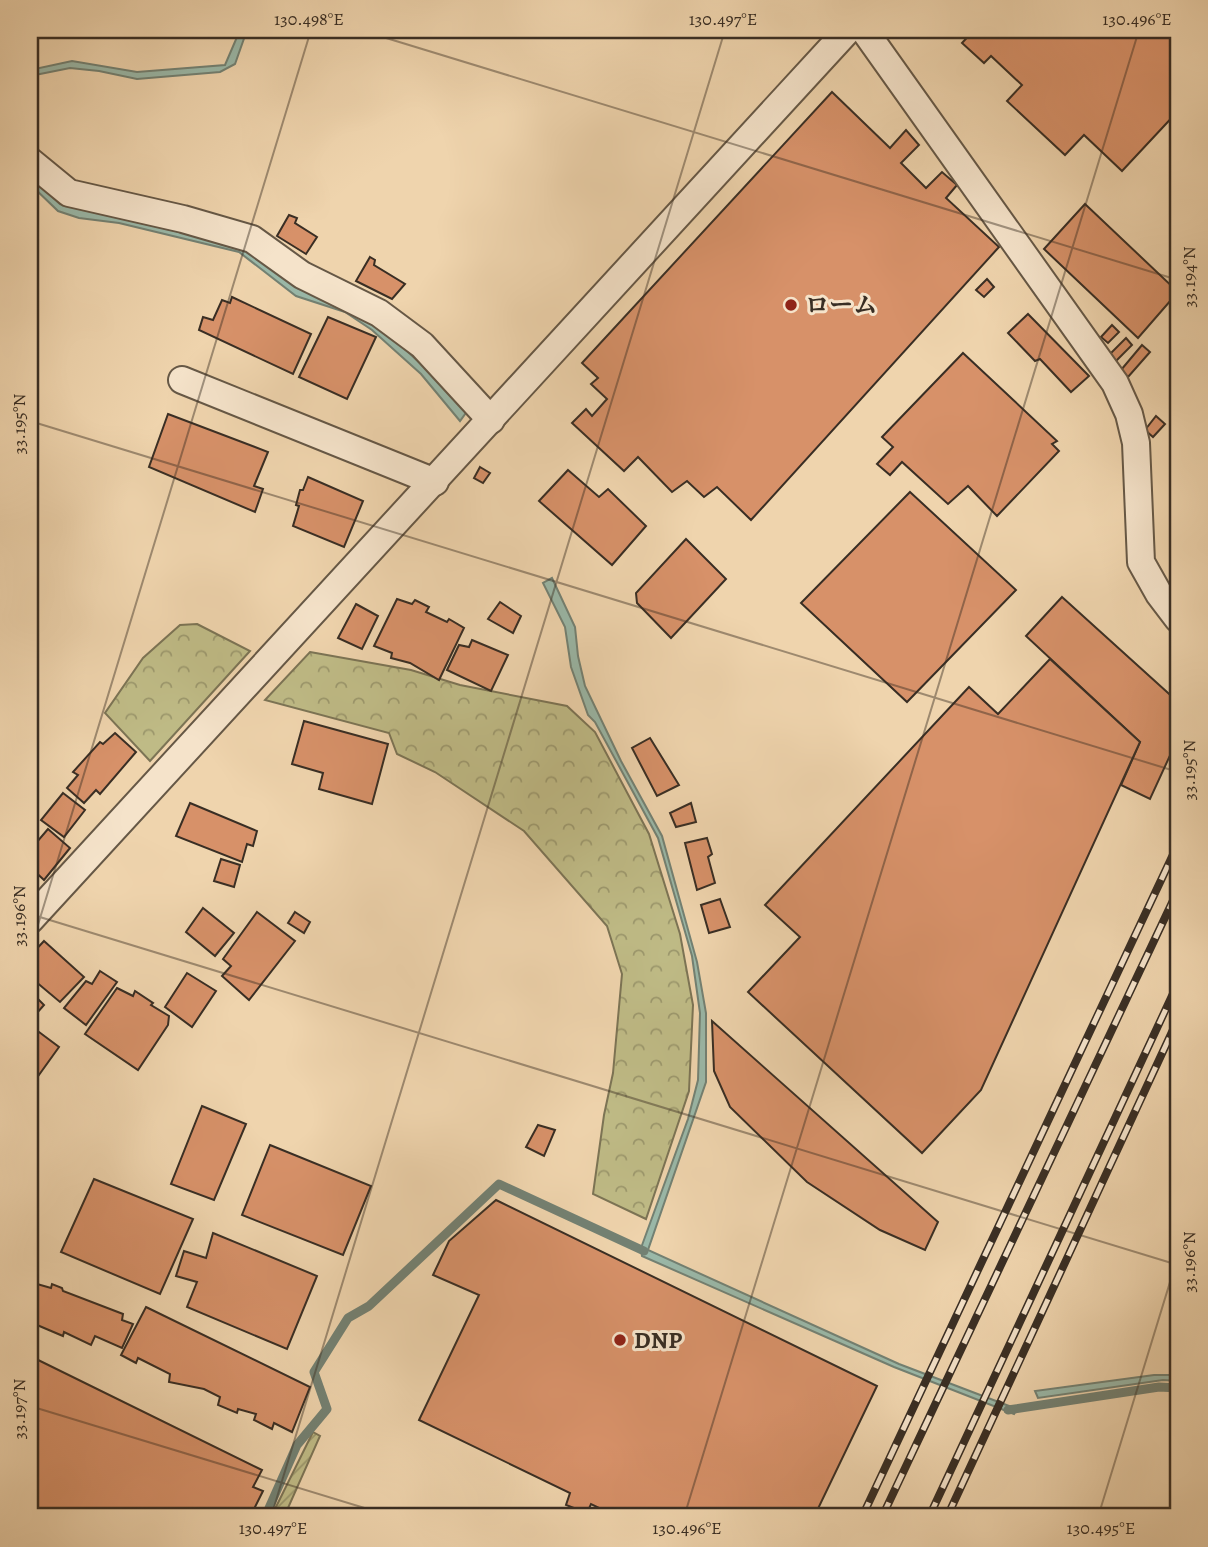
<svg xmlns="http://www.w3.org/2000/svg" width="1208" height="1547" font-family="Alegreya,'Noto Serif JP',serif">
<style>
.forest{fill:url(#forest-crowns);stroke:#7c7455;stroke-width:2}
.garden{fill:url(#garden-furrows);stroke:#7c7455;stroke-width:2}
.water{fill:#9ab8a8;stroke:#738173;stroke-width:2}
.lines{fill:none;stroke-linecap:round;stroke-linejoin:round}
.stream{stroke:#738173;stroke-width:9}
.building{fill:#d79169;stroke:#392e24;stroke-width:2}
.minor-casing{stroke:#665846;stroke-width:30}
.minor{stroke:#f5e3ca;stroke-width:26}
.rail-casing{stroke:#392e24;stroke-width:8}
.rail{stroke:#f5e3ca;stroke-width:5;stroke-dasharray:16;stroke-linecap:butt}
.ticks{fill:none;stroke:#392e24;stroke-width:2;stroke-opacity:0.45}
.poi-dot{fill:#8f2418;stroke:#f5e3ca;stroke-width:2.5}
.labels{text-anchor:middle;dominant-baseline:central;stroke-width:6;stroke-linejoin:round;paint-order:stroke}
.poi-label{font-size:24px;font-weight:bold;fill:#392e24;stroke:#f5e3ca;text-anchor:start}
.neatline{fill:none;stroke:#392e24;stroke-width:2.5}
.ticks-label{font-size:18px;text-anchor:middle;fill:#392e24}
</style>
<defs>
<pattern id="forest-crowns" width="20" height="18" patternUnits="userSpaceOnUse" patternTransform="scale(1.75)"><rect width="20" height="18" fill="#bfbb86"/><path d="M2 6a3 3 0 1 1 6 0M12 15a3 3 0 1 1 6 0" fill="none" stroke="#9c986d"/></pattern>
<pattern id="garden-furrows" width="10" height="10" patternUnits="userSpaceOnUse" patternTransform="scale(1.75)"><rect width="10" height="10" fill="#bfbb86"/><path d="M-1 1l2-2M0 10L10 0M9 11l2-2" fill="none" stroke="#9c986d"/></pattern>
</defs>
<rect width="100%" height="100%" fill="#efd4ad"/>
<filter id="stains"><feTurbulence type="fractalNoise" baseFrequency=".00286" numOctaves="4"/><feColorMatrix values="0 0 0 0 .2 0 0 0 0 .09 0 0 0 0 .02 0 0 0 .5 -.17"/></filter>
<radialGradient id="worn" r=".72"><stop offset=".6" stop-color="#630" stop-opacity="0"/><stop offset="1" stop-color="#630" stop-opacity=".3"/></radialGradient>
<g class="forest">
<path d="M197,624L250,651L150,761L105,713L143,658L180,625Z"/>
<path d="M310,652L411,670L460,685L567,706L595,732L649,834L680,934L693,1005L689,1091L646,1219L593,1194L604,1115L613,1073L622,974L607,926L524,831L435,772L397,754L389,733L265,700Z"/>
</g>
<path class="garden" d="M313,1432L320,1436L284,1517H271Z"/>
<g class="water">
<path d="M240,30H247L235,64L220,72L137,79L99,71L70,68L30,76V70L72,61L137,72L225,65Z"/>
<path d="M30,176L60,204L245,247L297,288L331,298L382,328L434,376L458,404L468,410L460,421L421,374L372,330L345,312L296,296L239,252L119,223L79,218L58,211L30,184Z"/>
<path d="M552,578L575,627L578,656L585,686L621,761L662,836L697,962L706,1013V1082L648,1250L899,1364L1017,1409L1014,1414L894,1367L642,1256L641,1248L688,1119L698,1080L700,1013L692,956L658,838L595,722L588,715L571,667L565,627L543,583Z"/>
<path d="M1154,1375H1178V1381L1163,1380L1038,1398L1035,1391Z"/>
</g>
<g class="lines">
<g class="stream">
<path d="M1008,1410L1159,1387L1178,1388"/>
<path d="M265,1517L297,1445L327,1409L314,1372L348,1318L369,1306L499,1184L644,1251"/>
</g>
</g>
<g class="building">
<path d="M974,30H1178V111L1122,171L1084,135L1065,155L1007,101L1022,85L991,56L984,63L962,43Z"/>
<path d="M832,92L890,148L906,130L919,145L901,163L926,188L942,172L957,185L946,198L999,247L751,520L717,487L704,497L687,481L672,492L638,457L624,471L572,423L586,409L592,416L607,399L591,384L598,378L582,363Z"/>
<path d="M1085,204L1178,292L1138,338L1044,249Z"/>
<path d="M289,215L297,218L295,223L317,237L306,254L277,236Z"/>
<path d="M370,257L375,260L374,265L405,284L392,299L356,281Z"/>
<path d="M987,279L994,287L984,297L976,290Z"/>
<path d="M232,297L311,334L293,374L199,330L203,317L213,320L222,300L230,303Z"/>
<path d="M1028,314L1089,376L1071,392L1040,359L1035,361L1008,333Z"/>
<path d="M328,317L376,337L347,399L299,377Z"/>
<path d="M1112,325L1119,332L1108,343L1101,337Z"/>
<path d="M1126,338L1132,345L1116,361L1110,354Z"/>
<path d="M1142,345L1150,352L1128,377L1121,370Z"/>
<path d="M963,353L1057,441L1052,444L1059,451L997,516L968,486L948,504L902,462L890,475L877,464L893,447L882,437Z"/>
<path d="M168,414L268,452L254,486L263,489L255,512L149,467Z"/>
<path d="M1156,416L1165,424L1153,437L1145,430Z"/>
<path d="M480,467L490,473L483,483L474,478Z"/>
<path d="M568,470L599,497L608,489L646,526L612,565L539,501Z"/>
<path d="M308,477L363,501L344,547L293,526L299,506L296,505L300,490H303Z"/>
<path d="M910,492L1016,590L907,702L801,603Z"/>
<path d="M686,539L726,579L671,638L637,603L636,593Z"/>
<path d="M1062,597L1178,702V738L1150,799L1121,785L1140,742L1026,636Z"/>
<path d="M397,599L412,604L415,600L429,607L426,612L447,622L449,619L464,628L439,680L410,663L391,658L392,653L374,646Z"/>
<path d="M500,602L521,616L513,633L488,619Z"/>
<path d="M356,604L378,616L362,649L338,638Z"/>
<path d="M472,640L508,655L491,691L447,670L459,645L469,647Z"/>
<path d="M1050,659L1140,742L981,1090L922,1153L748,992L800,937L765,905L969,687L998,714Z"/>
<path d="M304,721L388,744L372,804L319,789L323,773L292,764Z"/>
<path d="M115,733L136,752L100,794L96,790L84,803L67,788L78,775L73,772L100,742L103,744Z"/>
<path d="M650,738L679,785L657,796L632,748Z"/>
<path d="M63,793L85,810L64,837L41,820Z"/>
<path d="M190,803L257,831L253,846L247,844L242,862L176,836Z"/>
<path d="M691,803L696,822L676,827L670,813Z"/>
<path d="M48,829L70,848L44,880L30,867V850Z"/>
<path d="M707,838L712,854L708,857L715,883L697,890L685,843Z"/>
<path d="M221,859L240,865L234,887L214,881Z"/>
<path d="M720,899L730,927L709,933L701,905Z"/>
<path d="M203,908L234,933L215,956L186,932Z"/>
<path d="M257,912L295,941L249,1000L222,976L231,966L223,959Z"/>
<path d="M295,912L310,922L304,933L288,923Z"/>
<path d="M44,941L84,977L60,1002L35,981L32,986L30,984V956Z"/>
<path d="M100,971L117,982L86,1025L64,1008L86,981L92,984Z"/>
<path d="M187,973L216,991L192,1027L165,1007Z"/>
<path d="M117,988L133,996L135,991L153,1003L151,1005L169,1016L168,1025L138,1070L85,1034Z"/>
<path d="M30,991L44,1005L37,1013L30,1005Z"/>
<path d="M712,1021L938,1222L925,1250L880,1230L807,1182L730,1107L714,1071Z"/>
<path d="M39,1032L59,1047L36,1079L30,1074V1045Z"/>
<path d="M202,1106L246,1124L214,1200L171,1184Z"/>
<path d="M538,1125L555,1130L544,1156L526,1147Z"/>
<path d="M270,1145L371,1186L343,1255L242,1215Z"/>
<path d="M94,1179L193,1219L160,1294L61,1252Z"/>
<path d="M496,1200L877,1386L814,1517H618L591,1504L587,1513L566,1505L570,1493L419,1420L479,1295L433,1275L449,1241Z"/>
<path d="M213,1233L317,1276L287,1349L187,1307L197,1282L176,1276L184,1251L206,1258Z"/>
<path d="M30,1282L51,1288L52,1284L62,1288L63,1291L123,1314L122,1320L133,1324L122,1348L95,1336L91,1345L64,1332L63,1336L30,1322Z"/>
<path d="M146,1307L310,1387L292,1432L274,1423L272,1429L254,1420L256,1414L238,1409L237,1413L218,1405L220,1397L204,1389L169,1382L170,1374L138,1358L136,1363L121,1355Z"/>
<path d="M30,1356L262,1470L253,1487L263,1491L250,1517H30Z"/>
</g>
<g class="lines">
<defs>
<g id="minor">
<path d="M864,30L1115,383L1129,414L1136,443L1141,562L1159,594L1178,619"/>
<path d="M30,161L69,193L183,219L252,239L302,275L379,313L422,345L491,420"/>
<path d="M182,380L435,482"/>
<path d="M30,920L848,30"/>
</g>
</defs>
<use href="#minor" class="minor-casing"/>
<use href="#minor" class="minor"/>
<defs>
<g id="rail">
<path d="M862,1517L1178,844"/>
<path d="M882,1517L1178,890"/>
<path d="M929,1517L1178,983"/>
<path d="M947,1517L1178,1019"/>
</g>
</defs>
<use href="#rail" class="rail-casing"/>
<use href="#rail" class="rail"/>
</g>
<path class="ticks" d="M360,30L1178,280M30,421L1178,772M30,914L1178,1265M30,951L311,30M30,1406L394,1517M271,1517L725,30M684,1517L1139,30M1098,1517L1178,1256"/>
<g class="poi-dot">
<circle cx="791" cy="305" r="7"/>
<circle cx="620" cy="1340" r="7"/>
</g>
<g class="labels">
<g class="poi-label">
<text x="805" y="305">ローム</text>
<text x="634" y="1340">DNP</text>
</g>
</g>
<rect width="1208" height="1547" fill="none" stroke="#efd4ad" stroke-width="77"/>
<rect x="38" y="38" width="1132" height="1470" class="neatline"/>
<g class="ticks-label">
<text x="309" y="25">130.498°E</text>
<text x="723" y="25">130.497°E</text>
<text x="1137" y="25">130.496°E</text>
<text transform="translate(1189 277) rotate(-90)" y="6">33.194°N</text>
<text transform="translate(19 424) rotate(-90)" y="6">33.195°N</text>
<text transform="translate(1189 770) rotate(-90)" y="6">33.195°N</text>
<text transform="translate(19 916) rotate(-90)" y="6">33.196°N</text>
<text transform="translate(1189 1262) rotate(-90)" y="6">33.196°N</text>
<text transform="translate(19 1409) rotate(-90)" y="6">33.197°N</text>
<text x="273" y="1534">130.497°E</text>
<text x="687" y="1534">130.496°E</text>
<text x="1101" y="1534">130.495°E</text>
</g>
<rect width="100%" height="100%" filter="url(#stains)"/>
<rect width="100%" height="100%" fill="url(#worn)"/>
</svg>
